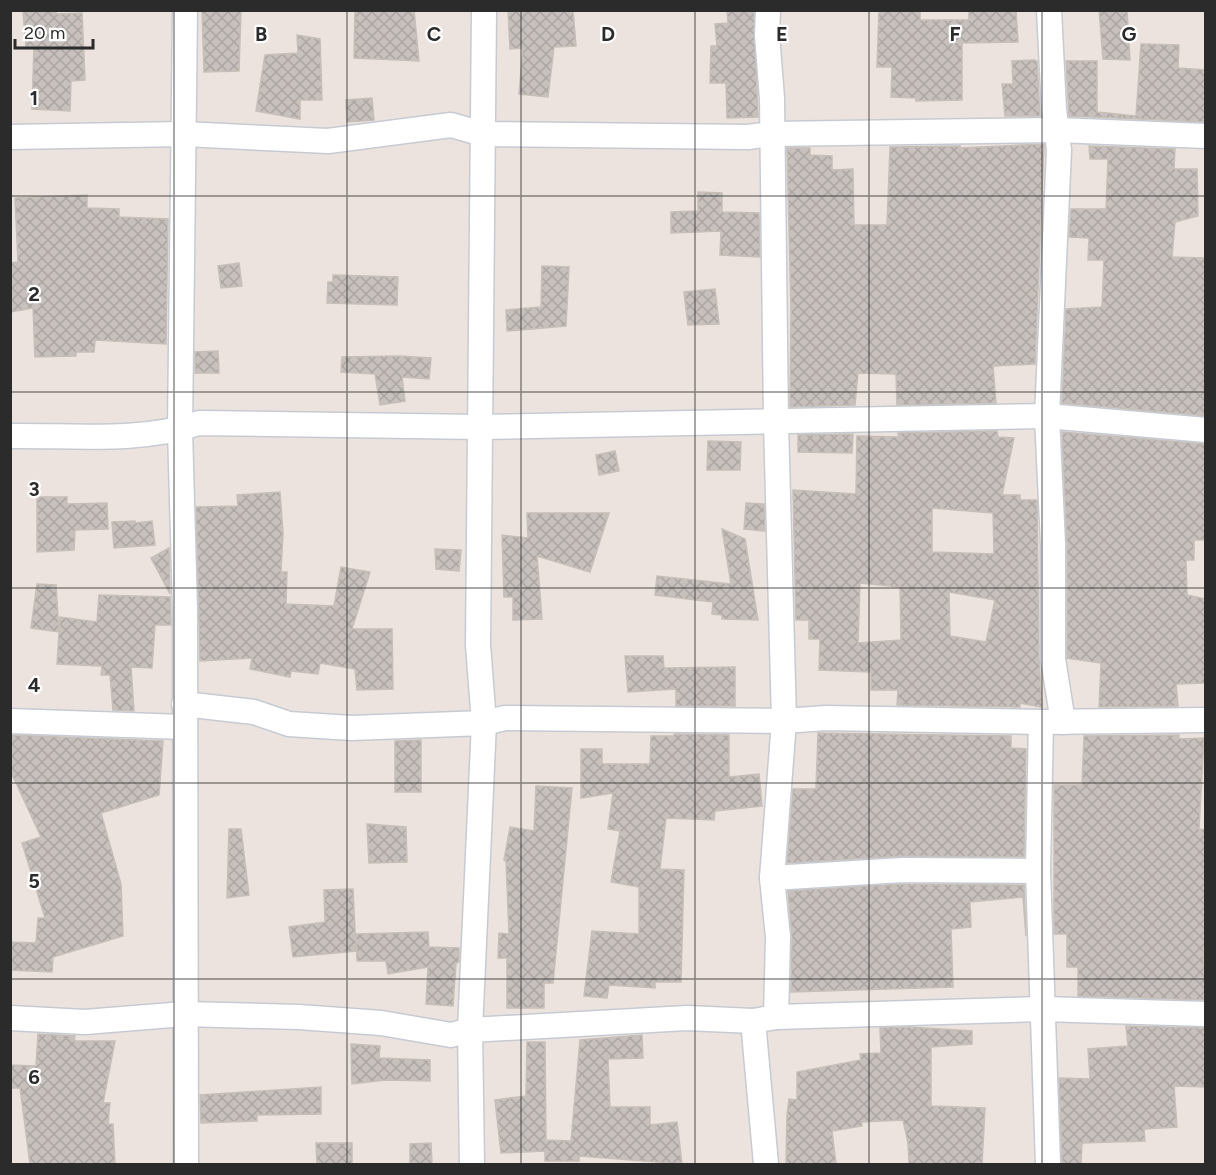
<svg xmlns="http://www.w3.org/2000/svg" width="1216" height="1175" font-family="Figtree,sans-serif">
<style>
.building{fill:url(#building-cross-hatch);stroke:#c7bfb7;stroke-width:1.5;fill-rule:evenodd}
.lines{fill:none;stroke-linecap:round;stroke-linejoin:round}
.street-casing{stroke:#c6cbd3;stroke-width:27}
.street{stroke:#fff;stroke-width:24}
.grid{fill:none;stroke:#2b2b2b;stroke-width:1.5;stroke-opacity:0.55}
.grid-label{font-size:20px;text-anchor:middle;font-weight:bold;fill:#2b2b2b;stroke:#fff;stroke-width:4.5;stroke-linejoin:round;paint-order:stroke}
</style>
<defs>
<pattern id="building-cross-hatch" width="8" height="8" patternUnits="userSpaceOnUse" patternTransform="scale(1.5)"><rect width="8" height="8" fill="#c7c0bd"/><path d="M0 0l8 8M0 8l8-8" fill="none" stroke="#aba5a3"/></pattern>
</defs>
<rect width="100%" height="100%" fill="#ece3de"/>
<g class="building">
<path d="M56,10V14L82,13L85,80L71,81L70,111L32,109L34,46L26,47L23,12Z"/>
<path d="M202,10H241L239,71L204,72Z"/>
<path d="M355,10H414L419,61L354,58Z"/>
<path d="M508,10H573L576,46L554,47L548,97L519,94L523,48L510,49Z"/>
<path d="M727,10H754L758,117L727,118L726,83H710L711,46H717L715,24L728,23Z"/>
<path d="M879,10H920V20H969V10H1016L1018,42L962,43V100L916,101V98L891,97L892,67H877Z"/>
<path d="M1099,10H1127L1130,60L1103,59Z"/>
<path d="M297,35L320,39L322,100H300V119L256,111L265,55L298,53Z"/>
<path d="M1141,44L1179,45L1178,68L1206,70V122L1069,116L1066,61H1097V112L1136,116Z"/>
<path d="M1034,60L1037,61L1040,116H1005L1002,84H1013L1012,61Z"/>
<path d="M372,98L374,120L347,122L346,100Z"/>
<path d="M1044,144L1035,364L993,366L996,403L897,405L896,374L858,373L855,405L790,407L791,308L787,148H810V155L832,156V170L853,169L854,225H887L890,147L960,146V148Z"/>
<path d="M1089,146L1175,149L1174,169H1197L1198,216L1175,222L1172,257L1206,258V416L1062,403L1066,309L1102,307L1104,260H1088L1089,238L1069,237L1071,209H1106L1108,159H1090Z"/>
<path d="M698,192L722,193V212L759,213L760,257L720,255L721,231L671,233V212L698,211Z"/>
<path d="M87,195V208L119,209V217L168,219L166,344L95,340L94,352H76V356L35,357L33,308L10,312V263L18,262L15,198Z"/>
<path d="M239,263L242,286L221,288L218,266Z"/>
<path d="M542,266L569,267L566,326L507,331L506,310L541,307Z"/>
<path d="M333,275L398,277L397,305L327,303L328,282H333Z"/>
<path d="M715,289L719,324L688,325L684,292Z"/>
<path d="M218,351L219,373H195V352Z"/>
<path d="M399,356L431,358L429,379L402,377L405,401L380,405L375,374L341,372L342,357Z"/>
<path d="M997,431L998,437L1014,438L1002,495H1020V500H1037L1039,659L1042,707L1020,703V707L897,705L898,690H871V672L819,670L820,639H809V620H796L793,490L856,494L857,436L899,437L898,433ZM932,508L993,513L994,554L932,552ZM860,583L900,587L901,640L858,643ZM949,592L995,600L986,642L950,636Z"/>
<path d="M1062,432L1206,444V540H1194V560H1186L1187,595L1206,599V683L1176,684L1178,706L1099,707L1101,663L1067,658V544Z"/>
<path d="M853,434L852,453L798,452V435Z"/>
<path d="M708,441L741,442L740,470H707Z"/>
<path d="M615,451L619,471L599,475L596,455Z"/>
<path d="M280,492L283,533L281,572H287L286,604L334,606L341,567L370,572L352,629H392L393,689L357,690L355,669L320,663L318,674L291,671L290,677L250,669L252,658L200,661L196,507L238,506L237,495Z"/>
<path d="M37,497H67V504L107,503L108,529L75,530L74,550L37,552Z"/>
<path d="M746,503L764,504L765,531L744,529Z"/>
<path d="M527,513H609L590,572L537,556L542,619L513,620V597H504L502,535L528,538Z"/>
<path d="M135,521V523L152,521L155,545L114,548L112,522Z"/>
<path d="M722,529L745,539L758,620L722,619V615L712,614L713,602L655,595L657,576L731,584Z"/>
<path d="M169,548L170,594L151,558Z"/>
<path d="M435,549L461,550L459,571L436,569Z"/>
<path d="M37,584L56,585L59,632L31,628Z"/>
<path d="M99,595L170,597L171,625H155L152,668L131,667L134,711L113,710L110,675H101L102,666L57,664L60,617L97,622Z"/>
<path d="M625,656H663L664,668L735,667V706H676V689L628,692Z"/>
<path d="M818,733L1011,736V748L1026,749L1024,857L903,856L787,863L793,789H816Z"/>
<path d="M674,734L729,735V777L759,774L762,806L715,811L714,820L666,818L660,869L684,870L681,982H655V988L609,985L607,998L584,996L592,931L639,934V887L611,882L620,831L608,829L613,793L581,798V749H602V764H650L651,736H674Z"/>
<path d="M10,735L163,741L159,795L101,813L121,884L123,936L53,957L52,972L10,970V942L36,943L38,918H45L22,843L41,837L10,770Z"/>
<path d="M1179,735V739L1204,738L1199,829L1206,830L1205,948H1203L1206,1000L1078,996V967H1067V934H1054V785H1082L1084,736Z"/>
<path d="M421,740V792H395V741Z"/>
<path d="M536,786L572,788L553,983H544V1008H507V958H498L499,933L509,934L506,861L504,860L510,827L534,831Z"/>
<path d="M367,824L406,827L407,862L369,863Z"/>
<path d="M229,829H241L249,895L227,898Z"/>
<path d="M903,884L1024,885L1026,936L1023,897L970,902L971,927L951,929L953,987L791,992L792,937L788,891Z"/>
<path d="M353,889L356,951L293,957L289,927L325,922L324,890Z"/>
<path d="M428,932L429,947L459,948V962L456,963L453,1006L426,1004L428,967L388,974L386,961H357L356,934Z"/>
<path d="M1126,1026L1206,1028V1087L1174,1086L1177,1127L1144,1129L1145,1141L1082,1143L1081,1164H1062L1059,1078L1090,1079L1088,1049L1128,1046Z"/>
<path d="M910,1027L972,1031V1044L931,1047V1106L985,1108L982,1164H909L908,1143L903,1120L861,1122L862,1126L832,1131L836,1164H786L787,1114L789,1099L797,1100V1072L861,1060L860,1054L881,1053L880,1028Z"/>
<path d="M38,1034L75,1036L74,1041H115L103,1103H110L108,1124H113L115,1164H30L20,1088H10V1065L36,1066Z"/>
<path d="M642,1035L643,1058L608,1059L610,1107H650V1125L677,1122L682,1164L579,1156V1161H545V1151L501,1153L495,1100L526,1096L527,1042H545L546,1140L571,1141L580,1040Z"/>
<path d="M351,1044L380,1046L379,1058L430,1060V1081L386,1080L352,1084Z"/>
<path d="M321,1087V1114L257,1115V1121L201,1123L200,1095Z"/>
<path d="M316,1143H352V1164H317Z"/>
<path d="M431,1143L432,1164H410V1144Z"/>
</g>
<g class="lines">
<defs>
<g id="street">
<path d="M185,10L180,429L185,609L186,1164"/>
<path d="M768,10L767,35L772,98L776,422L784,721L772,878L778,937L776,1017"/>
<path d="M1049,10L1054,109L1059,150L1047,416L1053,544V659L1063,722"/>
<path d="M10,137L183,134L328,141L451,125L483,134L748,137L771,134L1057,130L1206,136"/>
<path d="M10,436C72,435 140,443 199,423L480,427L1047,416L1206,430"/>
<path d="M184,704L254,712L289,724L351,728L484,723L505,718L784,721L826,718L1041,722L1206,720"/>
<path d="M10,721L184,727"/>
<path d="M1041,722L1038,871L1048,1164"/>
<path d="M772,878L903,870L1038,871"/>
<path d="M10,1018L85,1022L184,1014L299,1017L381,1023L451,1035L470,1030L687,1018L753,1021L776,1017L1042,1009L1206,1014"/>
<path d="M753,1021L766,1164"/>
<path d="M472,1164L470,1030L484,723L478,645L484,10"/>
</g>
</defs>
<use href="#street" class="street-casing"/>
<use href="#street" class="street"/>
</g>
<path class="grid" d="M174,10V1164M347,10V1164M521,10V1164M695,10V1164M869,10V1164M1042,10V1164M10,196H1206M10,392H1206M10,588H1206M10,783H1206M10,979H1206"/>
<g class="grid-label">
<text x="261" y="41">B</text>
<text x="434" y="41">C</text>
<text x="608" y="41">D</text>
<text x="782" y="41">E</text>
<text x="955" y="41">F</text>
<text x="1129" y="41">G</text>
<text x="34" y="105">1</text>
<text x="34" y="301">2</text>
<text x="34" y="496">3</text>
<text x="34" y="692">4</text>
<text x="34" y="888">5</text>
<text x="34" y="1084">6</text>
</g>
<rect width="1216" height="1175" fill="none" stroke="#2b2b2b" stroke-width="24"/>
<path d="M15 39v9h78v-9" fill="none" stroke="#2b2b2b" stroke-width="3"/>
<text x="24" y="39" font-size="18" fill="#2b2b2b" stroke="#ffffff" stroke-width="4.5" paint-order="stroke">20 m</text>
</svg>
